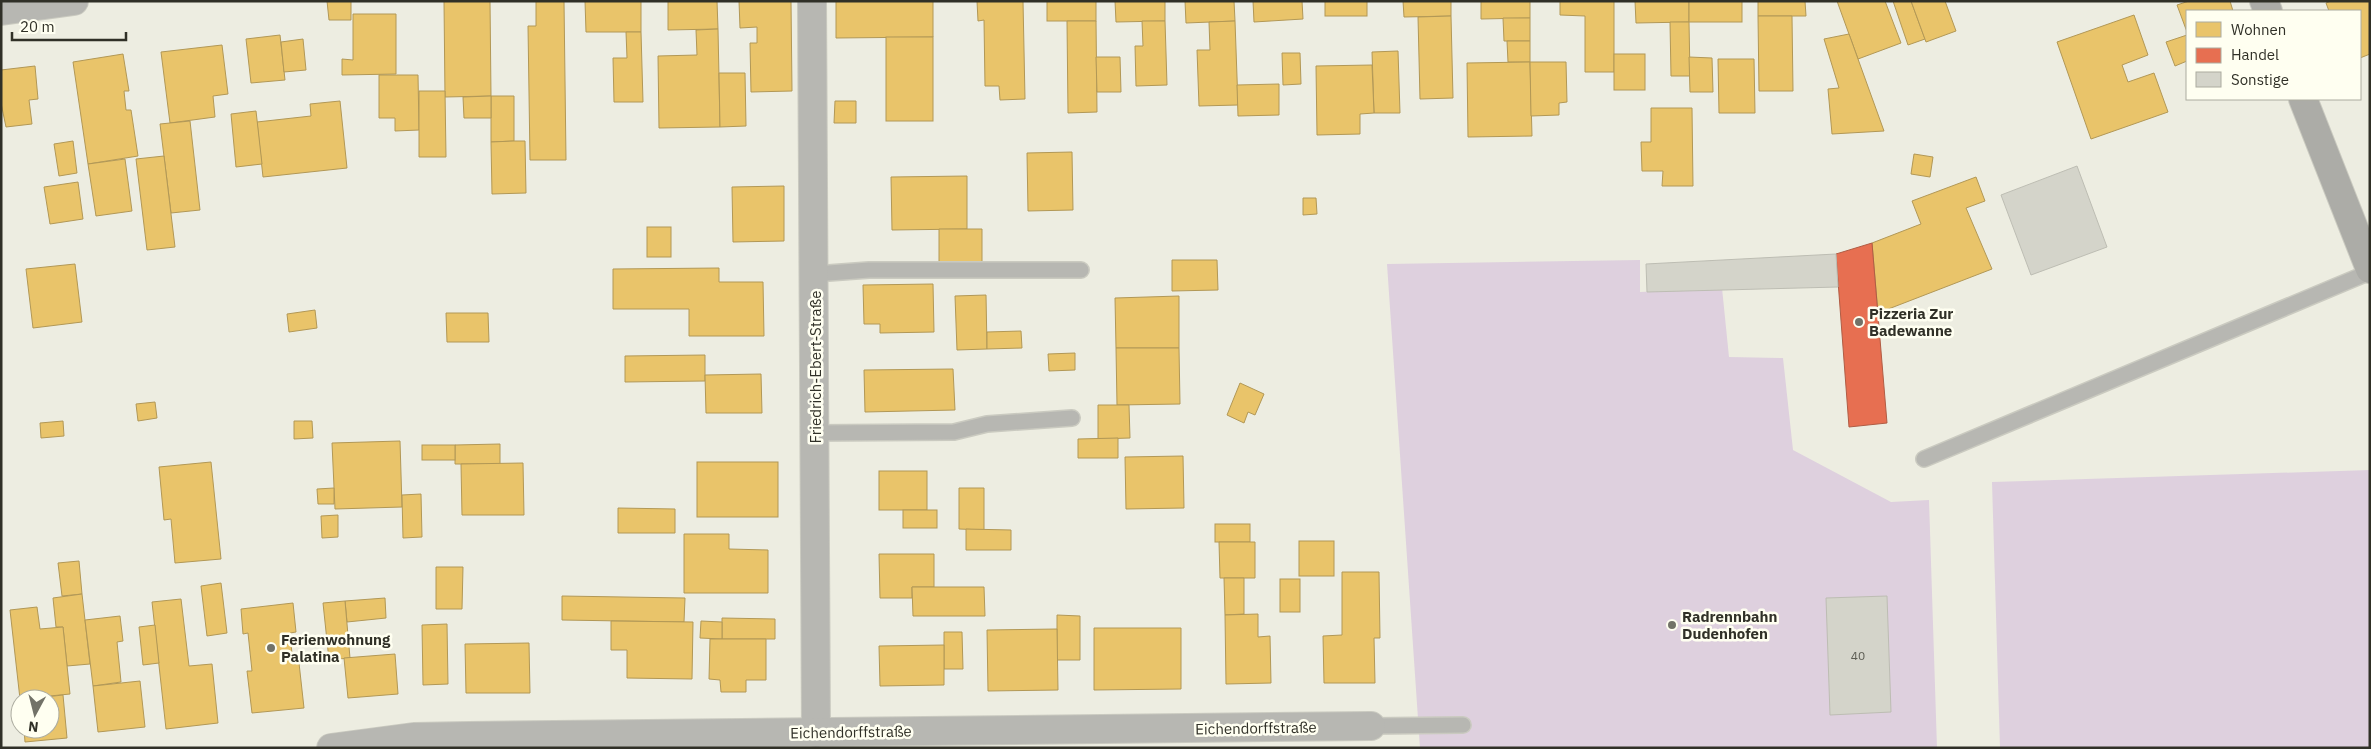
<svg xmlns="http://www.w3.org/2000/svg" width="2371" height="749" font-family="'IBM Plex Sans',sans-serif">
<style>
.green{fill:#ded0de}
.homes{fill:#e9c46a;stroke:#b29856}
.shops{fill:#e76f51;stroke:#b05c44}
.building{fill:#d4d4ca;stroke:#bdbdb3}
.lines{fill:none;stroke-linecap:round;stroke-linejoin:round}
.lane-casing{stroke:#cacac0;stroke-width:18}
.street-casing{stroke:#cacac0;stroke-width:30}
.secondary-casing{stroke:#cacac0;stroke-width:30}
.lane{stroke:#b7b7b2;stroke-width:15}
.street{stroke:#b7b7b2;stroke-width:28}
.secondary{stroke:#acaca7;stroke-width:28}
.poi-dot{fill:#727268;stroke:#fffff1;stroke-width:2}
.labels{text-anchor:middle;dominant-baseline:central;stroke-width:5;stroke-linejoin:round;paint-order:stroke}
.number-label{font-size:12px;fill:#5b5b52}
.poi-label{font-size:15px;font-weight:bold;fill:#303027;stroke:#fffff1;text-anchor:start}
.street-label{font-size:15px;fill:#303027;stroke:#fffff1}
</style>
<rect width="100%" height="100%" fill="#edede1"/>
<g class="green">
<path d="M1640,260V292L1722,288L1729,357L1783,358L1793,450L1891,502L1929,500L1937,748H1420L1387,264Z"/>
<path d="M2370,470V748H2000L1992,482Z"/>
</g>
<g class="homes">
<path d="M327,1H351V20H329Z"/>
<path d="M444,1H490L491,96L445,97Z"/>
<path d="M536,1H564L566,160H530L528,26H536Z"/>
<path d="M585,1H641V32H586Z"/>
<path d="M668,1H717L718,29L668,30Z"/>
<path d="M739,1H791L792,91L751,92L750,43H757V27L740,28Z"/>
<path d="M836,1H933V37L836,38Z"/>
<path d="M977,1H1023L1025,99L1000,100L999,86H985L984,20L978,21Z"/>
<rect x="1047" y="1" width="49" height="20"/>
<path d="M1115,1H1165V21L1116,22Z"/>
<path d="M1185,1H1234L1235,21L1186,23Z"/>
<path d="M1253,1H1302L1303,19L1254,22Z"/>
<rect x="1325" y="1" width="42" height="15"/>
<path d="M1403,1H1451V16L1404,17Z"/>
<path d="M1481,1H1530V18L1481,19Z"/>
<path d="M1560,1H1614V72H1585V16L1560,15Z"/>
<path d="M1635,1H1689V22L1636,23Z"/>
<rect x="1689" y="1" width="53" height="21"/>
<path d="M1758,1H1805L1806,16H1758Z"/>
<path d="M1837,1H1885L1901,43L1858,59Z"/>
<path d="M1893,1H1911L1925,39L1908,45Z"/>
<path d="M1911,1H1945L1956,31L1926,42Z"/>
<path d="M2189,1H2230L2233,11H2187V32L2177,5Z"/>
<path d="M2331,1H2370V54L2360,58V11H2329L2326,3Z"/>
<path d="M353,14H396V74L342,75V59L353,60Z"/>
<path d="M2134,15L2148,55L2122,65L2128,82L2154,73L2168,112L2091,139L2057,42Z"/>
<path d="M1451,16L1453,98L1420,99L1418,17Z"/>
<path d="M1758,16H1792L1793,91H1759Z"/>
<path d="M1503,18H1530V41H1504Z"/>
<path d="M1067,21H1096L1097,112L1068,113Z"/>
<path d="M1142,21H1165L1167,85L1136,86L1135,46H1143Z"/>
<path d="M1235,21L1238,105L1199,106L1197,50H1210L1209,22Z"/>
<path d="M1670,22H1689L1690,76H1671Z"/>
<path d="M718,29L720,127L659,128L658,56L697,55L696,30Z"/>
<path d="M626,32H641L643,102H614L613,58H627Z"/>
<path d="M1849,34L1858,59L1884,131L1832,134L1828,89L1839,88L1824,39Z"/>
<path d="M280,35L285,80L251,83L246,39Z"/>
<path d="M2187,35V61L2175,66L2166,42Z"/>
<rect x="886" y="37" width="47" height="84"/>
<path d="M303,39L306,70L284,72L281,42Z"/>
<path d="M1507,41H1530V62H1508Z"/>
<path d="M222,45L228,94L213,96L215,117L170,123L161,52Z"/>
<path d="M1398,51L1400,113H1374L1372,52Z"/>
<path d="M1282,53H1300L1301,84L1283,85Z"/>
<path d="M123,54L129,91H124L126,110H131L138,156L88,164L73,62Z"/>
<rect x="1614" y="54" width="31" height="36"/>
<path d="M1096,57H1120L1121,92H1097Z"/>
<path d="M1689,57L1712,58L1713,92H1690Z"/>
<path d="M1718,59H1754L1755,113H1719Z"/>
<path d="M1530,62L1532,136L1468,137L1467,63Z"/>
<path d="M1530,62H1566L1567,102L1559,103V115L1531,116Z"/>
<path d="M1372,65L1374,113L1360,114V134L1317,135L1316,66Z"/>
<path d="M35,66L38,99L29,100L32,124L6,127L1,103V70Z"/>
<path d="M719,73H745L746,126L720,127Z"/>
<path d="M379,75H418L419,130L395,131V118H379Z"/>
<path d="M1279,84V115L1238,116L1237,85Z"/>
<path d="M419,91H445L446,157H419Z"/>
<path d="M491,96H514V141L491,142Z"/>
<path d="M491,96V118H464L463,97Z"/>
<path d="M340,101L347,168L263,177L257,122L311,116L310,104Z"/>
<path d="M835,101H856V123H834Z"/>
<path d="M1651,108H1692L1693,186H1662L1663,171H1642L1641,142H1651Z"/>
<path d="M256,111L262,164L236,167L231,114Z"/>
<path d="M190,121L200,210L171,213L160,124Z"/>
<path d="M73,141L77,173L59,176L54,144Z"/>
<path d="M514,141H525L526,193L492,194L491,142Z"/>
<path d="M1072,152L1073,210L1028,211L1027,153Z"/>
<path d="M1914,154L1933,157L1930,177L1911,174Z"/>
<path d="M164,156L175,247L147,250L136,159Z"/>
<path d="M125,159L132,211L96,216L88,164Z"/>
<path d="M967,176V229L892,230L891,177Z"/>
<path d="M1976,177L1985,201L1966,208L1992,269L1878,313L1872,243L1921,224L1912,201Z"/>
<path d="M78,182L83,219L50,224L44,187Z"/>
<path d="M784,186V241L733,242L732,187Z"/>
<path d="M1303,198H1316L1317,214L1303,215Z"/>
<rect x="647" y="227" width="24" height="30"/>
<path d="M939,229H982V262L939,263Z"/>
<path d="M1172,260H1217L1218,290L1172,291Z"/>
<path d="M75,264L82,322L33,328L26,269Z"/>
<path d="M719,268V282H763L764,336H689V309H613V269Z"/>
<path d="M933,284L934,332L880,333V324H864L863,285Z"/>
<path d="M986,295L987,349L957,350L955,296Z"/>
<path d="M1179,296V348H1116L1115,298Z"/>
<path d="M315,310L317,328L289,332L287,314Z"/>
<path d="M446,313H488L489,342H447Z"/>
<path d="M1021,331L1022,348L987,349V332Z"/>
<path d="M1116,348H1179L1180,404L1117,405Z"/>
<path d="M1075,353V370L1049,371L1048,354Z"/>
<path d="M705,355V381L625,382V356Z"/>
<path d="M953,369L955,410L865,412L864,370Z"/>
<path d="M761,374L762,413H706L705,375Z"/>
<path d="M1240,383L1264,394L1255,415L1248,412L1244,423L1227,415Z"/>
<path d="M155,402L157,418L138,421L136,404Z"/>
<path d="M1098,405H1129L1130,438L1098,439Z"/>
<path d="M63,421L64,436L41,438L40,423Z"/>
<path d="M294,421H312L313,438L294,439Z"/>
<path d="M1118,438V458H1078V439Z"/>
<path d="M400,441L402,507L335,509L332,443Z"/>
<path d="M500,444V464H455V445Z"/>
<rect x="422" y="445" width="33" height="15"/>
<path d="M1183,456L1184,508L1126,509L1125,457Z"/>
<path d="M211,462L221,559L175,563L171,519L164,520L159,467Z"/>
<rect x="697" y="462" width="81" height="55"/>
<path d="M523,463L524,515H462L461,464Z"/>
<rect x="879" y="471" width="48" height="39"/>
<path d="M334,488V504H318L317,489Z"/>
<path d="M959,488H984V530L959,529Z"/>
<path d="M421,494L422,537L403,538L402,495Z"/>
<path d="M618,508L675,509V533H618Z"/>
<rect x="903" y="510" width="34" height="18"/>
<path d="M338,515V537L322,538L321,516Z"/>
<rect x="1215" y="524" width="35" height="18"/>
<path d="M966,529L1011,530V550H966Z"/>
<path d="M684,534H729V549L768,550V593H684Z"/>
<rect x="1299" y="541" width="35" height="35"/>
<path d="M1219,542H1255V578H1220Z"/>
<path d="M879,554H934V587H912V598H880Z"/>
<path d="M79,561L82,594L62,596L58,563Z"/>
<path d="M436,567H463L462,609H436Z"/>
<path d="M1342,572H1379L1380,638H1374L1375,683H1324L1323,636L1342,635Z"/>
<path d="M1224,578H1244V614L1225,615Z"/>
<rect x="1280" y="579" width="20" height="33"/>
<path d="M221,583L227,633L207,636L201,586Z"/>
<path d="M912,587H984L985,616H913Z"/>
<path d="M82,594L90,664L67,666L63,627H56L53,598Z"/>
<path d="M562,596L685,598L684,622L562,620Z"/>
<path d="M385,598L386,618L347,622L345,601Z"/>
<path d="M181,599L189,666L212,664L218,723L166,729L152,602Z"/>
<path d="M345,601L350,658L329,660L323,603Z"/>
<path d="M293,603L296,632L290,633L293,664L299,663L304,708L252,713L247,671H252L248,633L243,634L241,609Z"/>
<path d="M37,607L40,629L63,627L70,694L20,699L10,610Z"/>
<path d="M1258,614V637L1270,636L1271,683L1226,684L1225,615Z"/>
<path d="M1057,615L1080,616V660H1057Z"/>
<path d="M120,616L123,641L117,642L121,682L93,686L85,620Z"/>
<path d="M722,618L775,619V639H722Z"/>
<path d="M611,621L693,622L692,679L627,678V650H611Z"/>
<path d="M701,621L722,622V639L700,638Z"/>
<path d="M447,624L448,684L423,685L422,625Z"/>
<path d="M155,625L159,663L143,665L139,627Z"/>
<path d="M1094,628H1181V689L1094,690Z"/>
<path d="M1057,629L1058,690L988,691L987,630Z"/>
<path d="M944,632H962L963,669H944Z"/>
<path d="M710,639H766V680H746V692H721L720,680L709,679Z"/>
<path d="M529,643L530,693H466L465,644Z"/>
<path d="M944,645V685L880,686L879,646Z"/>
<path d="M395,654L398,694L348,698L344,658Z"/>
<path d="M140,681L145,727L98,732L93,686Z"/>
<path d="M63,695L67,738L25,742L24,729H50V699H27Z"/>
</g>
<path class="shops" d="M1872,243L1887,423L1849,427L1836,254Z"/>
<g class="building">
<path d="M2077,166L2107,247L2031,275L2001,195Z"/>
<path d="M1836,254L1838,287L1647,292L1646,264Z"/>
<path d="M1887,596L1891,712L1830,715L1826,598Z"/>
</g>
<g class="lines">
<defs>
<g id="lane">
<path d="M815,274L869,270H1081"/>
<path d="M814,433L954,432L987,424L1072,418"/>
<path d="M1924,459L2370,272"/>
<path d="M1371,726L1463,725"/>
</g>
<g id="street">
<path d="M812,1L816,733"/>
<path d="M1,11L74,1"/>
<path d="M331,748L414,737L469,736L1371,726"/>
</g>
<g id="secondary">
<path d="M2264,1L2268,11"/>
<path d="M2303,99L2370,269"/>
</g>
</defs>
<use href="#lane" class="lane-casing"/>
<use href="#street" class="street-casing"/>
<use href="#secondary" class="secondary-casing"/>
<use href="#lane" class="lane"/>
<use href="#street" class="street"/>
<use href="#secondary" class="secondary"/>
</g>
<g class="poi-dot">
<circle cx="1859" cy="322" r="5"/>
<circle cx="1672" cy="625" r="5"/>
<circle cx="271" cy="648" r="5"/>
</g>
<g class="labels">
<g class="number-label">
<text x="1858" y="655">40</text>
</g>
<g class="poi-label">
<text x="1869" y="313">Pizzeria Zur<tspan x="1869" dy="17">Badewanne</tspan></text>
<text x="1682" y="616">Radrennbahn<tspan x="1682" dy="17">Dudenhofen</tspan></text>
<text x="281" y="639">Ferienwohnung<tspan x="281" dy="17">Palatina</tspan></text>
</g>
<g class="street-label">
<text transform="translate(815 367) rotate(-90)">Friedrich-Ebert-Straße</text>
<text transform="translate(1256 728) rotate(-1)">Eichendorffstraße</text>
<text transform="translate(851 732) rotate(-1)">Eichendorffstraße</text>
</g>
</g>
<rect width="2371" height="749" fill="none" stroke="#303027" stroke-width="5"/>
<rect x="2186" y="10" width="175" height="90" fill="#fffff1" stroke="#acaca0"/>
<rect x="2196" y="22" width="25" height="15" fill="#e9c46a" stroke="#acaca0"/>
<text x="2231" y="35" font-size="15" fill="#303027">Wohnen</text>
<rect x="2196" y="48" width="25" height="15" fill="#e76f51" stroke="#acaca0"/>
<text x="2231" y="60" font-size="15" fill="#303027">Handel</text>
<rect x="2196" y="72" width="25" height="15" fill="#d4d4ca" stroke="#acaca0"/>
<text x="2231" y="85" font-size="15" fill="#303027">Sonstige</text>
<g transform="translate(35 714) rotate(187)"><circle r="24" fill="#fffff1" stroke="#acaca0"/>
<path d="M0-4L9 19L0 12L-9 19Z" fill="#727268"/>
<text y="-8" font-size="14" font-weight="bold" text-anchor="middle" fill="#303027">N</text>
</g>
<path d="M12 32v8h114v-8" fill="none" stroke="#303027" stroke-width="2.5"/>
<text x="20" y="32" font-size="15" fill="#303027" stroke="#fffff1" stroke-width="4" paint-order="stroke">20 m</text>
</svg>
